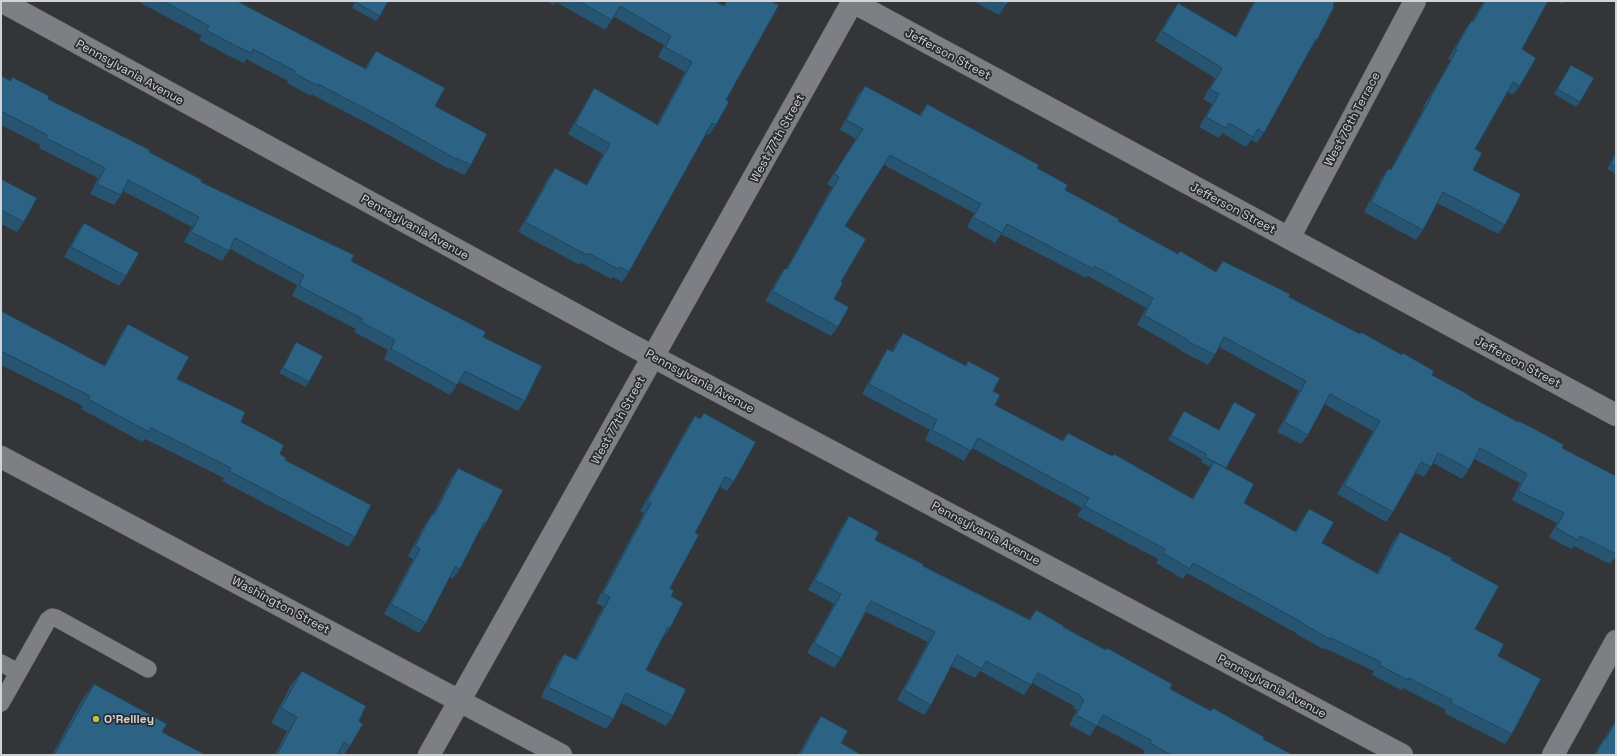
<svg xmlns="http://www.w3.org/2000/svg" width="1617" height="756" font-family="'Space Grotesk',sans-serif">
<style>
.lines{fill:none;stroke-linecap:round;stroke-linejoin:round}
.lane-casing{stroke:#525357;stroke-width:18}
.street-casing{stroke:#525357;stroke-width:23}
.lane{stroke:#7d7f85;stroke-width:17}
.street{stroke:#7d7f85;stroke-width:22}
.wall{fill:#265471}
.building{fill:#2c6283;stroke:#1f455c}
.poi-dot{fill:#b8c147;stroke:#292b2f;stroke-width:1.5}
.labels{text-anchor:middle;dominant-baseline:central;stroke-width:3.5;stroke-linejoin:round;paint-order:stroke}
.street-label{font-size:12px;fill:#d2d3d6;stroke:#292b2f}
.poi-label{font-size:12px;font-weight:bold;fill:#d2d3d6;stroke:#292b2f;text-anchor:start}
</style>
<rect width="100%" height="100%" fill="#333539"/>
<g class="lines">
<defs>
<g id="lane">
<path d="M1,663L18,672"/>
<path d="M1,703L48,620L52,617L56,618L148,669"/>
</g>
<g id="street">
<path d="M1,1L633,346L1402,755"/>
<path d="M851,1L1616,415"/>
<path d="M1289,238L1415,1"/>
<path d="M1,457L561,755"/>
<path d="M429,755L853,1"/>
<path d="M1553,755L1616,641"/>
</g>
</defs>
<use href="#lane" class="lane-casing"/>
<use href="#street" class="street-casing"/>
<use href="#lane" class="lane"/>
<use href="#street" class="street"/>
</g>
<g class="wall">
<path d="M137,1H237L365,69L369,61L376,51L435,106L471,165L464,175L450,168L449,169L376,128L311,94V96L287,83L288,81L246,59L244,63L229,56L199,40L202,36Z"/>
<path d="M355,1H388L380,16L376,21L352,8Z"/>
<path d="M547,1H715L723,6L726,1H771L726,100L716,125L709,135L706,133L629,272L622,282L613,277L611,279L581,263L580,265L518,232L548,178L555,168L586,185L603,154L568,134L588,98L594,88L657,124L685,72L658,57L664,45L614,17L605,30L556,2L554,5Z"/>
<path d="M973,1H1008L999,15Z"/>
<path d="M1254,1H1335L1317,40L1310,50V49L1264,133L1257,143L1251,140L1246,147L1222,133L1219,138L1199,127L1212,104L1203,99L1215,78L1155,41L1171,13L1178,3L1235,37Z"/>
<path d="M1484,1H1548L1522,49L1520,86L1513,95L1508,92L1475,149L1473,170L1505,225L1498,234L1437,203L1423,230L1416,240L1364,212L1381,179L1388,169L1390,170L1424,108L1423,107L1451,60L1448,59L1464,31L1471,21H1472Z"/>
<path d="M1557,1H1565L1563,4Z"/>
<path d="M1571,65L1580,102L1576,107L1554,94Z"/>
<path d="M1,76L10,81L12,77L48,99L149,152L201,182L351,261L483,337L525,401L518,411L459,382L450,395L384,359L388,350L354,332L356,329L292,296L297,285L230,249L222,261L184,242L192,227L123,191L121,195L114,205L90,194L98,178L39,148L40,145L1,125Z"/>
<path d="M865,86L919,115L927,104L1037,168L1065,190L1118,221L1178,254L1215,272L1223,261L1432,375L1469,396L1562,448L1616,476V556L1610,564L1574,546L1571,549L1549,537L1557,523L1512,500L1520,483L1474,459L1469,469L1462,479L1433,463L1424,477L1416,473L1393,512L1386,522L1337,494L1373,431L1324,404L1308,435L1301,444L1277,432L1299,391L1219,347L1215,355L1208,365L1181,351V350L1137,325L1146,308L1088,276L1086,278L1001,234L995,243L967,227L974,213L884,165L845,226L841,282L834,299L838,327L831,336L765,301L778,278L785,268L786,269L832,187L827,184L856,139L840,130L858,95Z"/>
<path d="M1616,152V174L1607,169Z"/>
<path d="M1,179L24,222L17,232L1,224Z"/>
<path d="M84,223L126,276L119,286L64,257L77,233Z"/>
<path d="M1,311L104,366L121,334L128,324L177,379L241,422L280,454L355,537L348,547L222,481L224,478L145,439L142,442L81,409L83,406L1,365Z"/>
<path d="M903,333L965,365L968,361L993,391L995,405L1062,441L1068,433L1192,498L1211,467L1201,462L1202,459L1168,440L1180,417L1184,411L1219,430L1231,407L1234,402L1226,469L1244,503L1295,532L1302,519L1309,509L1322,543L1377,573L1393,541L1400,532L1451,560L1475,629L1498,656L1512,734L1505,744L1444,713L1446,710L1403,688L1401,690L1372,675L1374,671L1324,648L1323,649L1296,634V633L1187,573L1183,579L1156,563L1158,559L1077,516L1082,508L972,448L964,461L925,440L930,430L862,394L881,359L887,349L892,351L896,343Z"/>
<path d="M296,342L309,382L306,387L279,373L293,348Z"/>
<path d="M704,413L734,481L727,491L720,487L695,533L670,588L671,596L670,628L663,638H662L646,670L673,716L666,726L621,703L613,719L606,729L541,697L557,664L564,654L575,660L603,607L596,603L644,513L640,511L688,426L695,416L699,419Z"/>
<path d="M458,468L486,523L479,533H478L460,569L452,579L450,577L426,623L419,633L384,614L413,559L408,556L425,524L432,514H433L451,478Z"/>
<path d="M849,516L875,540L923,566L1029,619L1036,610L1170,689L1210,711L1213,708L1263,739L1293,755H1146L1143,753L1144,750L1097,725L1090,736L1069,725L1077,710L1073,708L1074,706L1032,683L1024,695L980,671L975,678L951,666L931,705L924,715L897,700L928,642L866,612L841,658L834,668L807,653L834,604L808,590L842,526Z"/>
<path d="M302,671L359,721L350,746L344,755H275L287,731L271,723L291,685Z"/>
<path d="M94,684L162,732L206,755H52L83,698Z"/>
<path d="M821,716L841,743L862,755H798L814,726Z"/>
<path d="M1615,722L1616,755H1594L1597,749Z"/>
</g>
<g class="building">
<path d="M163,1H237L366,69L376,51L445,88L435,106L487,134L471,165L456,158V159L383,118L318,84V86L294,73L295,71L253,49L251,53L236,46L206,30L209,26Z"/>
<path d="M356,1H388L380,16L355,2Z"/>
<path d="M578,1H715L724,6L727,1H771L779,5L726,100L729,102L716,125L712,123L629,272L620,267L618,269L588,253L587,255L525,222L555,168L587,185L610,144L575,124L594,88L658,125L692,62L665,47L671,36L620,6L612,20Z"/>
<path d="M998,1H1008L1006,5Z"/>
<path d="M1255,1H1335L1333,6L1334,7L1317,40L1316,39L1264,133L1258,129L1253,137L1229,123L1226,128L1206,117L1219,94L1210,89L1222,68L1162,31L1178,3L1236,37Z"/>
<path d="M1485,1H1548L1522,49L1536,58L1520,86L1513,82L1475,149L1482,153L1473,170L1521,194L1505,225L1443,192L1423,230L1371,202L1388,169L1391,170L1431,98H1430L1457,50L1455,49L1471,21L1473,22Z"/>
<path d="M1571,65L1594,78L1580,102L1557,89Z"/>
<path d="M1,76L11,81L12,77L49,96L48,99L150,150L149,152L202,180L201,182L354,255L351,261L486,332L483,337L542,366L525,401L465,371L457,385L391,349L395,340L361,322L363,319L299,286L304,275L235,238L229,251L191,232L199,217L128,180L121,195L97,184L105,168L46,138L47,135L1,111Z"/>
<path d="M865,86L921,116L927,104L1039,165L1037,168L1068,185L1065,190L1119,219L1118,221L1178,254L1180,251L1216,272L1223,261L1290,294L1289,297L1360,334L1361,332L1402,355L1403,353L1434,371L1432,375L1469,395V396L1518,422L1519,421L1544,434L1564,445L1562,448L1616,476V554L1580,536L1578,540L1556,528L1564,513L1518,491L1527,474L1480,448L1469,469L1438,453L1431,467L1421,462L1393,512L1344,485L1380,421L1330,394L1308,435L1284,422L1306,381L1224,337L1215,355L1187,341L1188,340L1144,315L1153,298L1094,266L1093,269L1007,224L1002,233L973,217L981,204L890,155L845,226L866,239L841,282L843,283L834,299L849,307L838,327L772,291L785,268L787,269L839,177L834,174L863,129L846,120Z"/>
<path d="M1616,154V167L1611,164Z"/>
<path d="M1,179L37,198L24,222L1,210Z"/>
<path d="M84,223L139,253L126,276L71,247Z"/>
<path d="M1,311L105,366L128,324L189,357L177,379L245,412L241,422L284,445L280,454L286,458L285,460L371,505L355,537L229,471L231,468L151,428L149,432L88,399L90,396L1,351Z"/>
<path d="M903,333L966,366L968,361L1000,378L993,391L1000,395L995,405L1063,441L1068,433L1112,456L1114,454L1193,499L1214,462L1254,484L1244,503L1296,532L1309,509L1334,522L1322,543L1378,574L1400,532L1452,558L1451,560L1499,586L1475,629L1504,644L1498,656L1541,679L1512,734L1451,703L1452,700L1409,678L1408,680L1379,665L1381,662L1331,638L1330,639L1303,624V623L1193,563L1190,569L1163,553L1165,549L1084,506L1089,498L978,438L971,451L932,430L937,420L869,384L887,349L893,352Z"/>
<path d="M296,342L323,356L309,382L283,368Z"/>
<path d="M1234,402L1256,414L1226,468L1205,457L1206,454L1171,435L1184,411L1219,430Z"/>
<path d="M704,413L756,442L734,481L725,477L695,533L699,535L670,588L674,591L671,596L683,603L670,628L668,627L646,670L686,689L673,716L626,693L613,719L548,687L564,654L577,660L610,597L603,593L651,503L647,501L695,416L700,419Z"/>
<path d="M458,468L503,490L486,523L484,522L460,569L455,567L426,623L391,604L420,549L415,546L432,514L434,515Z"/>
<path d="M849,516L879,532L875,540L923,564V566L1030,620L1036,610L1064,626L1063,627L1106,650L1107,648L1172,684L1170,689L1211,711L1213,708L1264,737L1263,739L1293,755H1171L1150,743L1151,740L1103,715L1097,726L1076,715L1084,700L1080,698L1081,696L1038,673L1031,685L986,661L982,669L957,655L931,705L904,690L935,632L871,601L841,658L814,643L841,594L815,580Z"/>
<path d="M302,671L366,706L359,721L363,724L350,746L344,742L337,755H277L297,717L281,708Z"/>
<path d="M94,684L167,724L162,732L206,755H54Z"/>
<path d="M821,716L848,731L841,743L862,755H800Z"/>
<path d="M1615,722H1616V755H1595L1604,739L1605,740Z"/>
</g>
<circle class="poi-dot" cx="96" cy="719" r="4"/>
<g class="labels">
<g class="street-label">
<text transform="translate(948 54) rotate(28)">Jefferson Street</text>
<text transform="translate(130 72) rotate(29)">Pennsylvania Avenue</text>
<text transform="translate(1352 119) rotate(-62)">West 76th Terrace</text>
<text transform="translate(777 138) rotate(-61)">West 77th Street</text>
<text transform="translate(1233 208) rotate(28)">Jefferson Street</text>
<text transform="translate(415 227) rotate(29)">Pennsylvania Avenue</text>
<text transform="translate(1518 362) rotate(28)">Jefferson Street</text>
<text transform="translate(700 381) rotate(28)">Pennsylvania Avenue</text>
<text transform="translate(618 420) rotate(-61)">West 77th Street</text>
<text transform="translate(986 533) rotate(28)">Pennsylvania Avenue</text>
<text transform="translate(281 605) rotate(28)">Washington Street</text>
<text transform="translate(1272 686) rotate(28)">Pennsylvania Avenue</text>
</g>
<g class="poi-label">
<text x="104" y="719">O'Reilley</text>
</g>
</g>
<rect width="1617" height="756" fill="none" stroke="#d2d3d6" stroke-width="4"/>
</svg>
